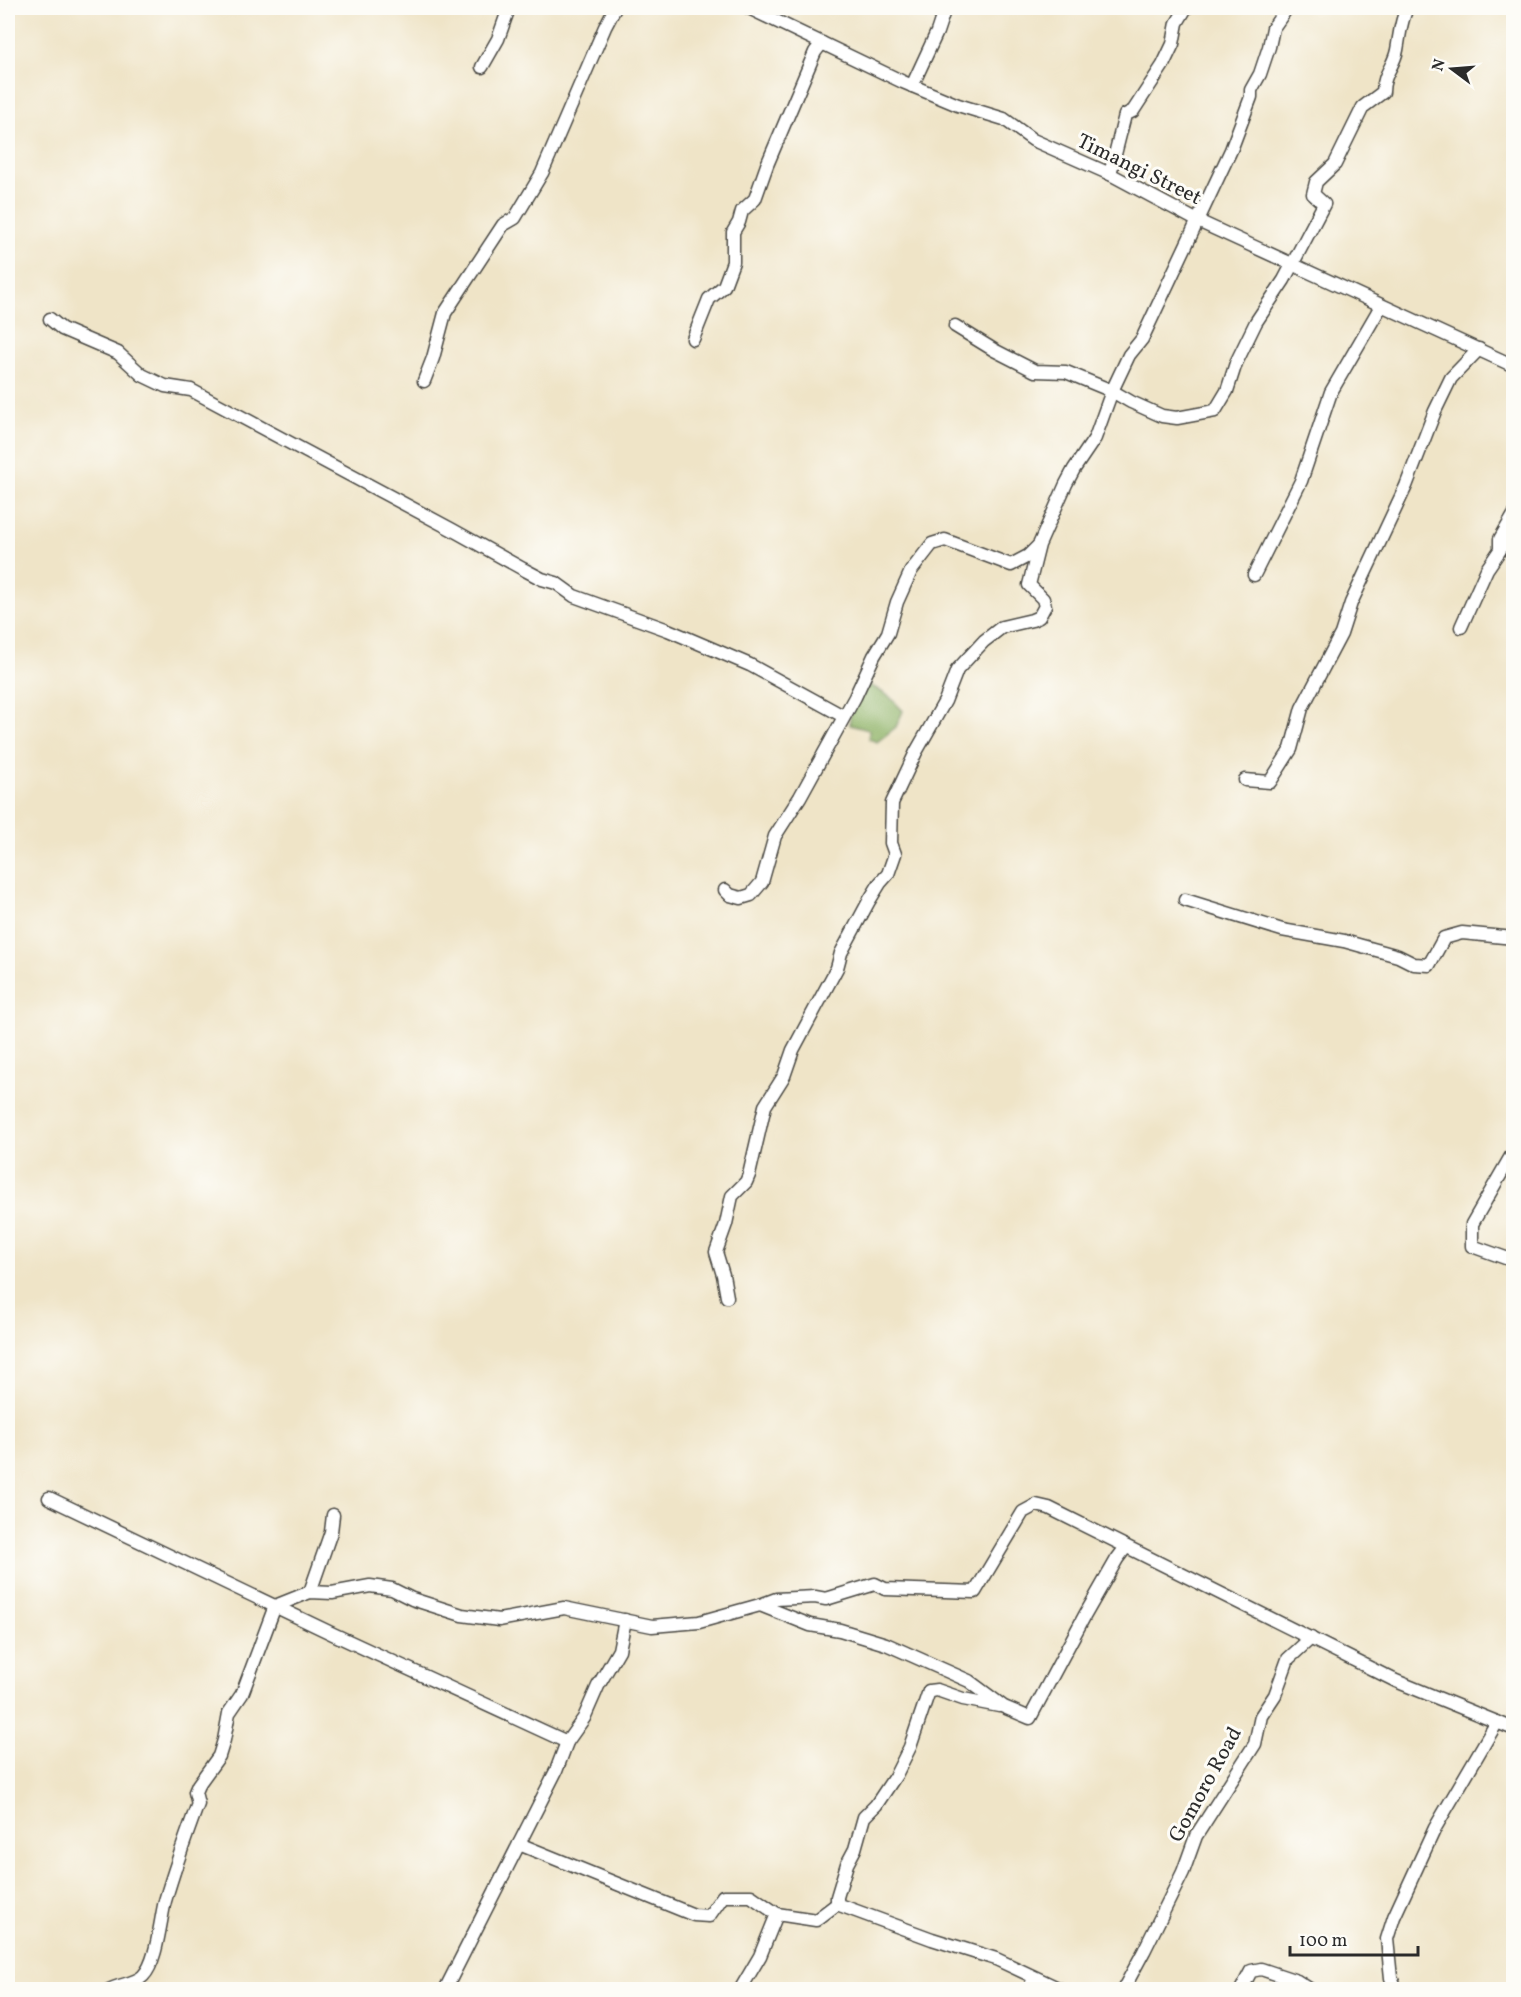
<svg xmlns="http://www.w3.org/2000/svg" width="1521" height="1997" font-family="Vollkorn,serif">
<style>
.forest{fill:#90b469;stroke:#5e704a;stroke-width:1.5}
.lines{fill:none;stroke-linecap:round;stroke-linejoin:round}
.minor-casing{stroke:#484742;stroke-width:15}
.minor{stroke:#fff;stroke-width:12}
.labels{text-anchor:middle;dominant-baseline:central;stroke-width:6;stroke-linejoin:round;paint-order:stroke}
.street-label{font-size:21px;fill:#2b2b2b;stroke:#fdfcf7}
</style>
<rect width="100%" height="100%" fill="#fdfcf7"/>
<filter id="ink" filterUnits="userSpaceOnUse"><feTurbulence type="fractalNoise" baseFrequency=".0167" numOctaves="2"/><feDisplacementMap in="SourceGraphic" scale="12" xChannelSelector="R" yChannelSelector="G"/><feConvolveMatrix kernelMatrix="1 2 1 2 8 2 1 2 1" color-interpolation-filters="sRGB"/></filter>
<filter id="wash" filterUnits="userSpaceOnUse"><feTurbulence type="fractalNoise" baseFrequency=".008" numOctaves="4" result="noise"/><feDisplacementMap in="SourceGraphic" scale="24" xChannelSelector="R" yChannelSelector="G"/><feGaussianBlur stdDeviation="1.35" result="paint"/><feColorMatrix in="noise" values="0 0 0 0 0 0 0 0 0 0 0 0 0 0 0 0 0 1.4 0 .05"/><feComposite in="paint" operator="in"/></filter>
<g filter="url(#wash)">
<rect width="100%" height="100%" fill="#efe4c7"/>
<path class="forest" d="M870,685L890,697L903,711L896,727L877,742L869,739V730L850,725C849,709 856,693 870,685Z"/>
</g>
<g filter="url(#ink)">
<g class="lines">
<defs>
<g id="minor">
<path d="M749,8L903,82L958,105L1004,119L1033,140L1110,174L1198,221L1514,366"/>
<path d="M482,67L498,39L509,8"/>
<path d="M912,86L937,32L945,8"/>
<path d="M1110,174L1125,115L1133,111L1163,65L1173,44L1177,23L1186,8"/>
<path d="M50,319L62,329L118,353L142,375L165,386L191,390L451,529L523,569L542,579L556,583L574,596L668,630L750,665L843,716"/>
<path d="M955,326L994,350L1035,371L1066,372L1112,391L1131,402L1162,416L1177,418L1215,411L1227,391L1236,363L1256,322L1284,280L1324,204L1313,194L1316,182L1335,164L1363,107L1383,92C1383,74 1394,66 1397,50C1400,34 1400,23 1407,8"/>
<path d="M693,339L709,299L724,286L733,262V232L739,222L742,211L755,199L767,165L815,52L822,43"/>
<path d="M424,381L433,358L445,313L503,225L515,218L542,173L605,27L615,8"/>
<path d="M1254,575L1301,481L1331,392L1381,306"/>
<path d="M1461,627L1487,569L1500,550V539L1514,515"/>
<path d="M1245,780L1270,782L1291,749L1302,708L1341,634L1351,603L1406,486L1435,411L1451,378L1479,349"/>
<path d="M725,890L730,895L741,898L751,895L762,882L775,836L800,797L855,697L874,656L888,633L897,602L911,571L932,544L945,540L1011,565L1028,556L1038,546"/>
<path d="M1185,900L1282,930L1344,941L1398,956L1414,964L1429,965L1444,938L1462,933L1514,938"/>
<path d="M1514,1151L1472,1224V1246L1514,1261"/>
<path d="M727,1297L723,1275L716,1252L726,1224L732,1196L746,1182L749,1175L765,1106L784,1076L793,1050L837,968L841,953L869,901L880,883L888,874L895,854L891,843L892,803L916,752L945,701L957,670L984,641L1002,627L1032,620L1039,617L1045,606L1043,599L1029,585L1039,545L1066,484L1074,469L1095,438L1112,391L1129,355L1142,339L1231,150L1251,97V90L1260,74L1269,47L1273,28L1287,8"/>
<path d="M49,1498L333,1634L567,1742"/>
<path d="M310,1592L331,1532L333,1515"/>
<path d="M760,1605L776,1599L815,1597L826,1599L875,1584L885,1589L975,1592L1023,1512L1036,1505L1049,1508L1396,1681L1514,1729"/>
<path d="M275,1606L310,1592L332,1593L370,1586L392,1589L412,1599L462,1615L499,1620L564,1608L652,1626L699,1622L760,1605L810,1625L840,1630L886,1644L969,1681L1004,1707L1030,1718L1085,1615L1117,1559L1126,1547"/>
<path d="M519,1844L694,1915L709,1916L723,1896H751L777,1914L816,1920L837,1904L932,1939L996,1959L1062,1990"/>
<path d="M837,1904V1897L847,1864L855,1849L864,1817L876,1805L896,1775L910,1747L929,1691L937,1690L963,1699L999,1706"/>
<path d="M109,1990C120,1984 135,1984 143,1976C157,1962 160,1921 165,1901C174,1870 185,1839 196,1809L198,1804L195,1792L198,1785L219,1756L224,1740L229,1713L242,1694L275,1606"/>
<path d="M445,1990L556,1771L567,1742L584,1718L598,1686L619,1650L625,1620"/>
<path d="M740,1990L760,1956L777,1914"/>
<path d="M1029,1990L1034,1978"/>
<path d="M1123,1990L1144,1951L1183,1872L1196,1836L1255,1744L1261,1716L1275,1695L1288,1659L1311,1638"/>
<path d="M1241,1990L1251,1971L1261,1969L1297,1981L1311,1990"/>
<path d="M1397,1990L1391,1978L1387,1939L1394,1917L1435,1828L1497,1722"/>
</g>
</defs>
<use href="#minor" class="minor-casing"/>
<use href="#minor" class="minor"/>
</g>
</g>
<g class="labels">
<g class="street-label">
<text transform="translate(1139 170) rotate(26)">Timangi Street</text>
<text transform="translate(1206 1785) rotate(-61)">Gomoro Road</text>
</g>
</g>
<rect width="1521" height="1997" fill="none" stroke="#fdfcf7" stroke-width="30"/>
<g transform="translate(1452 69) rotate(286)" stroke="#fdfcf7" stroke-width="4.5" paint-order="stroke">
<path d="M0-4.5L10 22L0 15L-10 22Z" fill="#2b2b2b"/>
<text y="-9" font-size="16" font-weight="bold" text-anchor="middle" fill="#2b2b2b">N</text>
</g>
<path d="M1290 1946v9h128v-9" fill="none" stroke="#2b2b2b" stroke-width="3"/>
<text x="1299" y="1946" font-size="18" fill="#2b2b2b" stroke="#fdfcf7" stroke-width="4.5" paint-order="stroke">100 m</text>
</svg>
